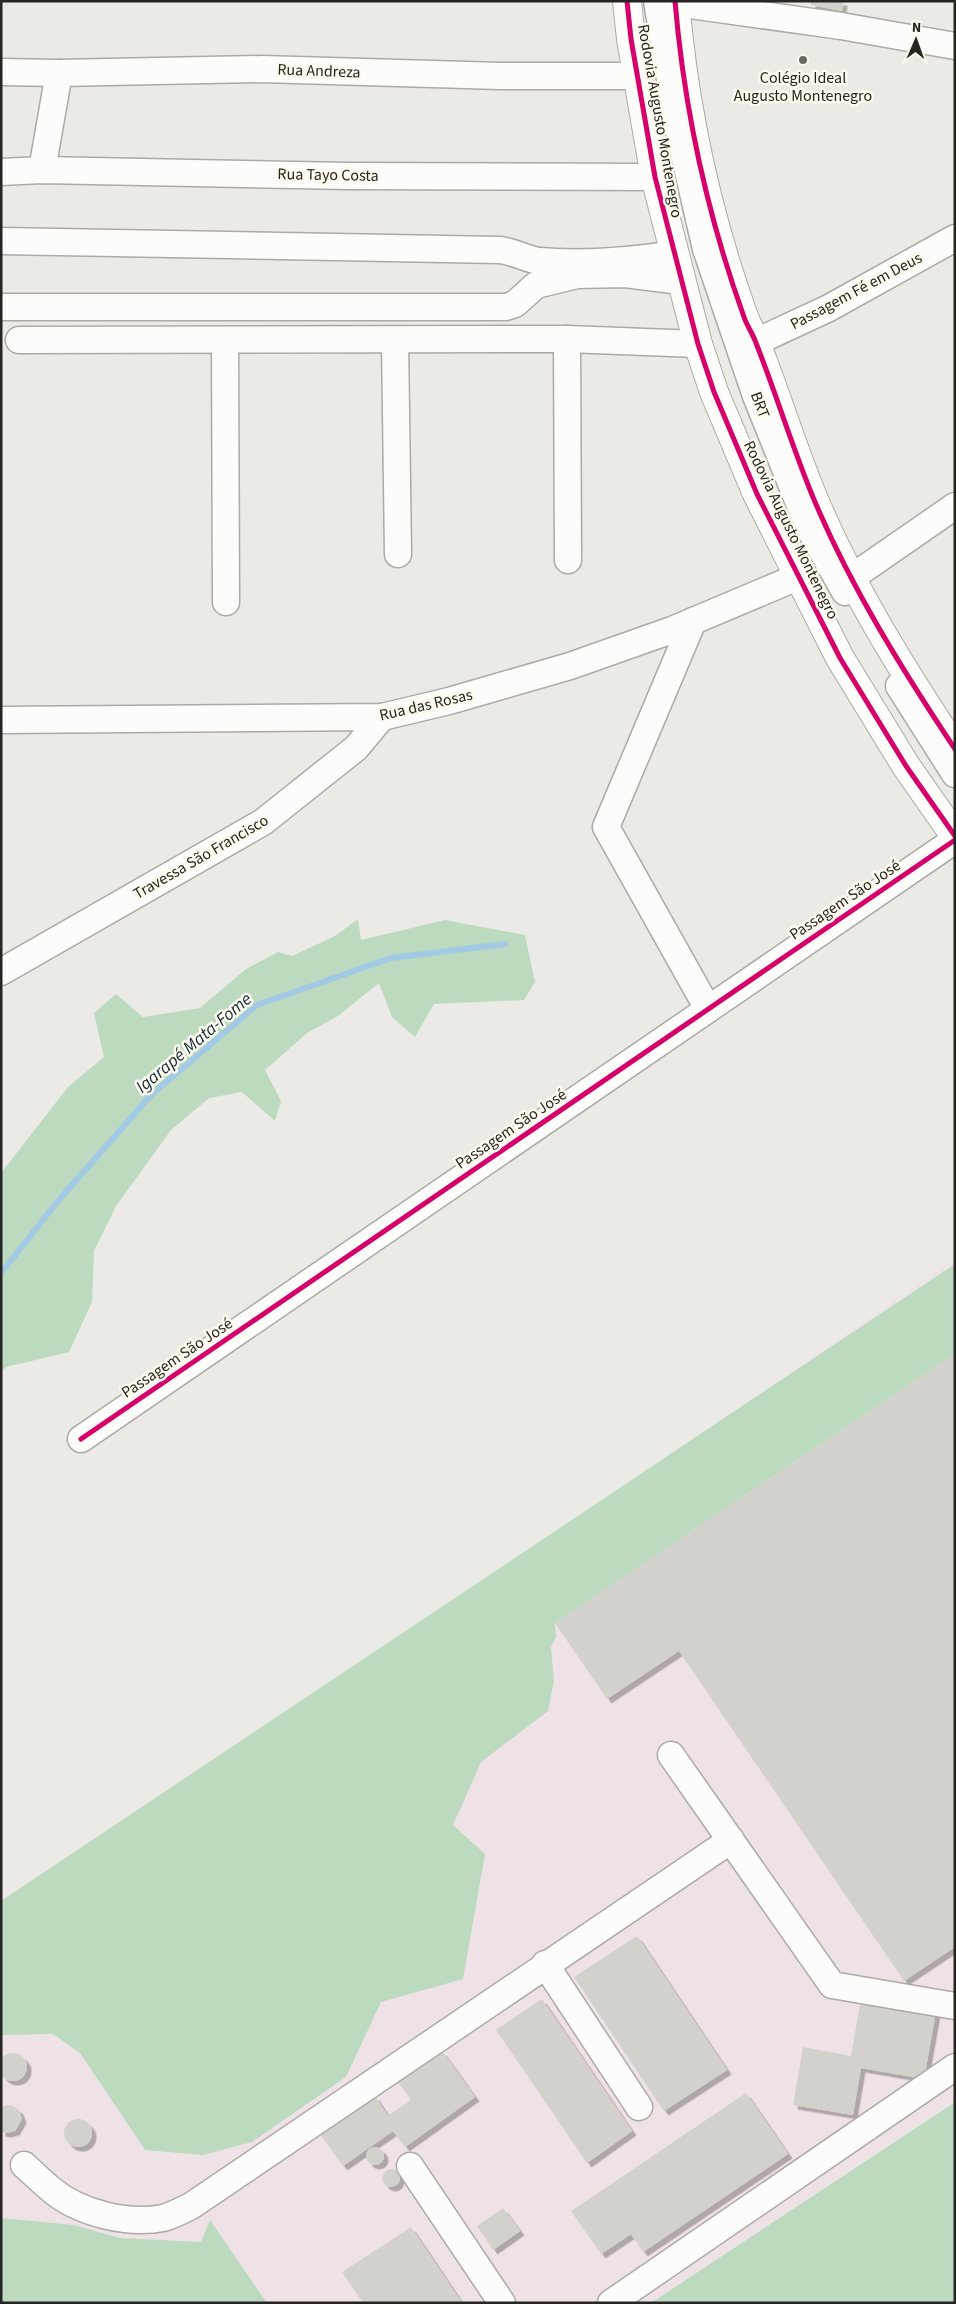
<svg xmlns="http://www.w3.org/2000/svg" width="956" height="2304" font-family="'Source Sans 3',sans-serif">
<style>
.industrial{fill:#efe2e6}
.forest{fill:#bcdac0}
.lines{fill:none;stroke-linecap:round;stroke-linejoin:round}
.stream{stroke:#a2cae5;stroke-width:6}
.building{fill:#d3d1cc;filter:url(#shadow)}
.minor-casing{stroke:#acaaa6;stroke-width:29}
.major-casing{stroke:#acaaa6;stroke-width:30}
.minor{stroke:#fcfcfb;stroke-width:26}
.major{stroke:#fcfcfb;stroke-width:28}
.cycleway-casing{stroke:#fdf9ed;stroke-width:8}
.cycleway{stroke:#d6006c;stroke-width:5}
.poi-dot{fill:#6b6a65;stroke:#fdf9ed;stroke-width:2}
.labels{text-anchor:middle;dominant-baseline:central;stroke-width:5;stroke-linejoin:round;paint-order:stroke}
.street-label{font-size:16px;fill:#262521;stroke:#fdf9ed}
.poi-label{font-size:16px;fill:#262521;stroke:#fdf9ed}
.water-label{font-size:18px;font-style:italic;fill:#112c3d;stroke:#fdf9ed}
</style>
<defs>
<filter id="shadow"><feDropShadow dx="4.5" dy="4.5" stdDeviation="0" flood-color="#0004"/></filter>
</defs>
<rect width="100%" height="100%" fill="#eceae4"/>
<path class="industrial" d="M955,1260V2100L653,2303H244L1,2238V1910Z"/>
<g class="forest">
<path d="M358,919L361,940L445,920L525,935L535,982L524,1000L434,1004L415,1037L392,1017L379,983L338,1016L307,1033L265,1070L281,1101L275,1121L242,1092L209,1098L171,1130L116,1206L94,1251L92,1302L69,1352L6,1367L1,1371V1173L68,1087L104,1057L94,1013L116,994L143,1017L200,1008L246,969L278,952L292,956L335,936Z"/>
<path d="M955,1264V1354L555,1623L556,1637L551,1647L554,1681L548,1711L481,1762L453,1825L485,1854L463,1979L381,2002L346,2077L252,2142L203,2155L145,2150L80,2053L53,2034L1,2035V1901Z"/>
<path d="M955,2102V2303H651Z"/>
<path d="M1,2218L74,2225L120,2238L201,2242L210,2220L267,2303H1Z"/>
</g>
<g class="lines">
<path class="stream" d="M1,1273L58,1201L151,1095L257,1005L391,958L505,944"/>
</g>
<g class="building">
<path d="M811,1H843L842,11L811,5Z"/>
<path d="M955,1354V1947L904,1981L679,1651L607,1699L555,1623Z"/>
<path d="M637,1936L727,2070L664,2111L574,1977Z"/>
<path d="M542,1999L632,2131L587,2163L496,2030Z"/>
<path d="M861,1999L936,2012L924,2079L861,2068L853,2115L793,2105L803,2047L851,2056Z"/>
<path d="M442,2051L475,2097L405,2147L393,2131L343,2166L320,2134L375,2096L388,2116L411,2100L398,2082Z"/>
<circle cx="13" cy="2067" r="14"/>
<path d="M746,2093L788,2154L643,2252L631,2234L601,2254L571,2211Z"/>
<path d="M11,2105L19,2110L22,2119L15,2131L6,2133L1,2132V2106Z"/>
<circle cx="78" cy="2133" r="14"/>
<circle cx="375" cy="2156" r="9"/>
<circle cx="391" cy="2178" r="9"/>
<path d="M503,2208L520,2231L493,2250L477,2226Z"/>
<path d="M411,2227L462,2303H363L342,2272Z"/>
</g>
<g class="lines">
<defs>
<g id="minor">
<path d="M657,1L678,128L706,249L756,396L809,528L845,592"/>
<path d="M676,3L841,26L955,46"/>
<path d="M1,72L59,73L262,69L500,76H637"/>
<path d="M42,170L59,73"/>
<path d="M1,172L42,170L348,176L655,177"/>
<path d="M1,241L499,250C513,251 526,259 539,261C585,265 629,261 674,254"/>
<path d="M1,307H506L515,304L536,285L577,275L625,274L681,281"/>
<path d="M567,339L568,560"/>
<path d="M19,340L567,339L698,344"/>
<path d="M225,340L226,602"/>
<path d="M395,340L398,554"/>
<path d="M756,342L829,308L955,238"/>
<path d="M851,578L955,506"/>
<path d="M693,621L606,827L708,1009"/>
<path d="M899,686L955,774"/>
<path d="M1,720L382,717L449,701L570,666L672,630L800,576"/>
<path d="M1,972L263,822L356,748L382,717"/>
<path d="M81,1439L955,840"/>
<path d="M671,1755L832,1985L955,2006"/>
<path d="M545,1964L639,2107"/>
<path d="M24,2165C34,2174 43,2183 53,2191C80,2213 128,2225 163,2218C172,2216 182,2210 191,2206L731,1840"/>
<path d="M410,2166L502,2303"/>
<path d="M611,2303L955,2067"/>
</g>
<g id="major">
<path d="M627,1L631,39L655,177L698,344L714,392L757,494L840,658L906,766L955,836"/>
<path d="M675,1C684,108 708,217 744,317C747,326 753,334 756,343C777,396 793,450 815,502C852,589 903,671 955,749"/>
</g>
</defs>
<use href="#minor" class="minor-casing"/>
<use href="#major" class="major-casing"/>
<use href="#minor" class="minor"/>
<use href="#major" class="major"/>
<defs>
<g id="cycleway">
<path d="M627,1L631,39L655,177L698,344L714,392L757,494L840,658L906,766L955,836"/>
<path d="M675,1C684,108 708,217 744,317C747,326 753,334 756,343C777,396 793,450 815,502C852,589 903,671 955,749"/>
<path d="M81,1439L955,840"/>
</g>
</defs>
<use href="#cycleway" class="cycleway-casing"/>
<use href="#cycleway" class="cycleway"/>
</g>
<circle class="poi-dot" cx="803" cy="60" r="5"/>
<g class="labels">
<g class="street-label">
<text transform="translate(319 71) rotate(2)">Rua Andreza</text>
<text transform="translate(660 121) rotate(80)">Rodovia Augusto Montenegro</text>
<text transform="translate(328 175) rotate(1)">Rua Tayo Costa</text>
<text transform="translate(856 291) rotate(-28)">Passagem Fé em Deus</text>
<text transform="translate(760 405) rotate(69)">BRT</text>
<text transform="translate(791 530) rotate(64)">Rodovia Augusto Montenegro</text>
<text transform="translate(426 705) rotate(-13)">Rua das Rosas</text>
<text transform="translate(201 857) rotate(-30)">Travessa São Francisco</text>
<text transform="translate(845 900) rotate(-34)">Passagem São José</text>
<text transform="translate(511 1129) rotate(-34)">Passagem São José</text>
<text transform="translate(177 1358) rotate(-34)">Passagem São José</text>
</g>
<g class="poi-label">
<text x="803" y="78">Colégio Ideal<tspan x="803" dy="18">Augusto Montenegro</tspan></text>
</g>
<g class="water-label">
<text transform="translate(194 1043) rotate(-40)">Igarapé Mata-Fome</text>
</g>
</g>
<rect width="956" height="2304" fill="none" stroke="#262521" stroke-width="5"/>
<g transform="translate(916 40) rotate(2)" stroke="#fdf9ed" stroke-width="4" paint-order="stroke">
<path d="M0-4L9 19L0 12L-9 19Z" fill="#262521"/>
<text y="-8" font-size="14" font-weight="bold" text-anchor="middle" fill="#262521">N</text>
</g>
</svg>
